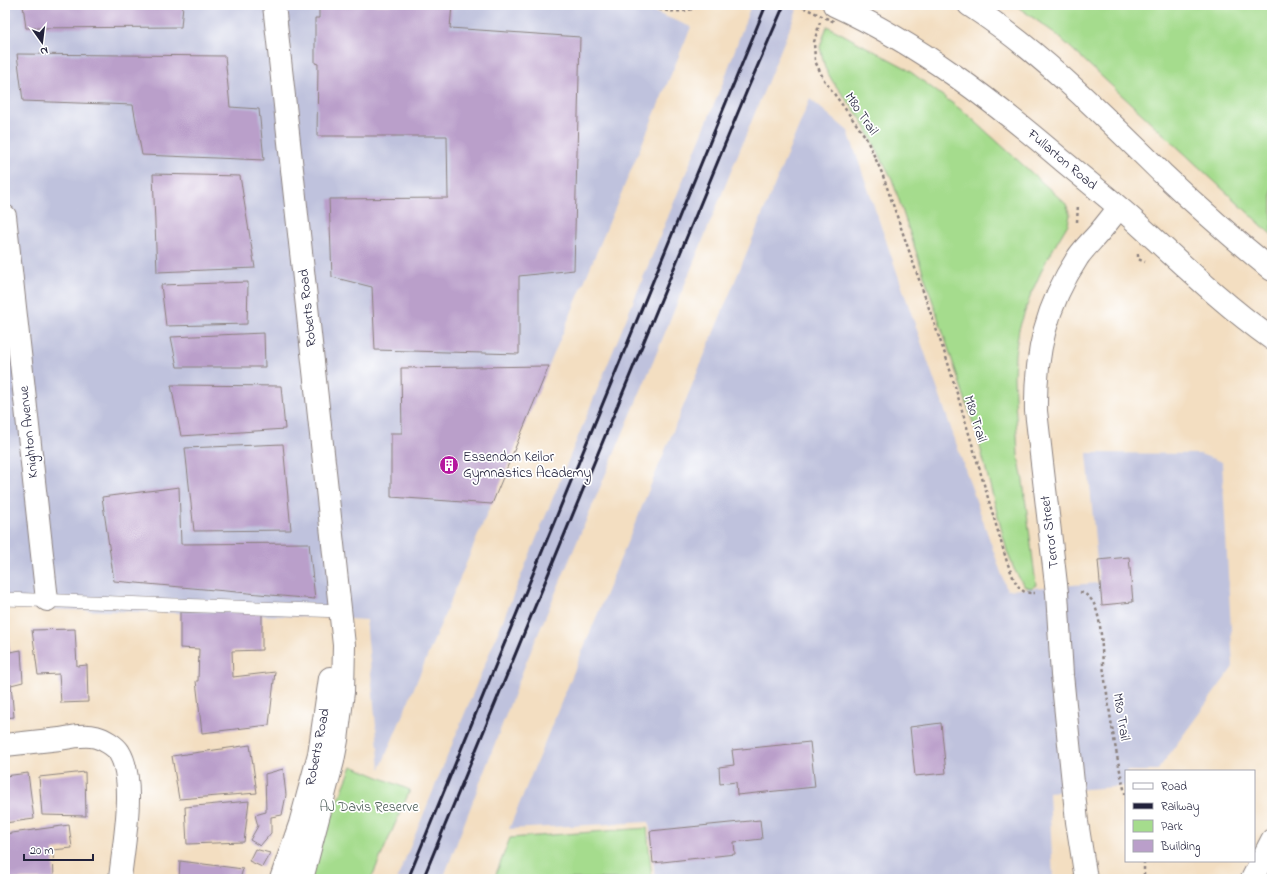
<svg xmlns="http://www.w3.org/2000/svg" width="1277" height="884" font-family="'Indie Flower',sans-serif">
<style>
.industrial{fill:#bfc2dd}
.green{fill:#a5dc8d;stroke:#647f64}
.building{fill:#ba9fca}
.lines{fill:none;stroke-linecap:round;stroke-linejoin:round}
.lane-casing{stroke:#8a807e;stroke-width:14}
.street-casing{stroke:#8a807e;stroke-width:24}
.secondary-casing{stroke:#8a807e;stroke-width:24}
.highway-casing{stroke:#8a807e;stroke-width:24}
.path{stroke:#8a807e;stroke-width:2.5;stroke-dasharray:3 3;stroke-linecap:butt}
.lane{stroke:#fff;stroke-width:13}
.street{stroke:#fff;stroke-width:22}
.secondary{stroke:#fff;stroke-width:22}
.highway{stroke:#fff;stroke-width:22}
.rail{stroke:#22223b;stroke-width:3}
.path-bridge{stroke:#8a807e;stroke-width:2.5;stroke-dasharray:3 3;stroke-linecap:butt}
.labels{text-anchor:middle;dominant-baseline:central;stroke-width:3.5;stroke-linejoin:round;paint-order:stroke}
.street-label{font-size:14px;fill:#22223b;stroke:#fff}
.poi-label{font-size:14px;fill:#22223b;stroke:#fff;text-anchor:start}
.park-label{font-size:14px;fill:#495a54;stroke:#fff}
</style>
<rect width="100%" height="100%" fill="#fff"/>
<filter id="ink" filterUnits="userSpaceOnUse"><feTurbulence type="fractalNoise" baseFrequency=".025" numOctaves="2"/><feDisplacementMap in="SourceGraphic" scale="8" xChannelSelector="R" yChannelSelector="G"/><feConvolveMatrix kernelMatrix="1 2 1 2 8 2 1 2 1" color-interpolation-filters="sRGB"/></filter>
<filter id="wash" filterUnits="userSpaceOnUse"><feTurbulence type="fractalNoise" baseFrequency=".012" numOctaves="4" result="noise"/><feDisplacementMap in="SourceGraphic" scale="16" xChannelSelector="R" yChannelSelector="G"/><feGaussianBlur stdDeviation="0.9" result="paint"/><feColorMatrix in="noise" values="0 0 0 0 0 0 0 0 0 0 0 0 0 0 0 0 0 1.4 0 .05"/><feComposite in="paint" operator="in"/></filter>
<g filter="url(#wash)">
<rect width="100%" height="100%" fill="#f3dec1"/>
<g class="industrial">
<path d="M5,5H637L691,27L380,769L366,620L317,617L5,608Z"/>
<path d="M751,5H784L797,10L653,362L525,665L443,879H397L724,80Z"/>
<path d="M810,99L848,131L1007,590L1099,583L1087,453L1200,454L1222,462L1233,667L1157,771H1126V786L1049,792L1053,879H655L649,822L509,829Z"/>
</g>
<g class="green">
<path d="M1015,5H1272V235L1056,34Z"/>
<path d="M827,26L904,67L968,115L1066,204L1070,215L1068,224L1046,261L1031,294L1019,329L1015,354L1014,377L1018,455L1023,481L1036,585L1031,588L1024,586L1014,569L1007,551L977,435L892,179L861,119L833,82L825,68L820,47Z"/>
<path d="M352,766L410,790L371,879H307Z"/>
<path d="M647,828L652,879H494L510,838Z"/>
</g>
<g id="blocks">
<g class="building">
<path d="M23,5H183L181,27L26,28Z"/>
<path d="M319,5H452L450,28L580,37L574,270L519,276V354L375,350L372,287L332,277L329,199L448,198L447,136H317L318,64L315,63V18H319Z"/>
<path d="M17,54L225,56L230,107L259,109L264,160L142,155L133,105L23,101Z"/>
<path d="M153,174L240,176L255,268L157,272Z"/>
<path d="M248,282L247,324L166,326L161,285Z"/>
<path d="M264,333L265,367H177L171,337Z"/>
<path d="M549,366L492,504L391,497V433H402L401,368Z"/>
<path d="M171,385L281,386L285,429L181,436Z"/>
<path d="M283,444L291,530L194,531L185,448Z"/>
<path d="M179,487L181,544L309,543L315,599L114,581L102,497Z"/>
<path d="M1129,557L1133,602L1102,605L1098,560Z"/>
<path d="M180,612L262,613V650L232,651L233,677L275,672L269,725L202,733L196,681H198L199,649L180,648Z"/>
<path d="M75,629L77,666L87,665L88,702L61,703L59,674L38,675L32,630Z"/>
<path d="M5,632L8,633L10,652L21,650L23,682L11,685L14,717L5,718Z"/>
<path d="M941,723L946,773L915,776L910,727Z"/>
<path d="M810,742L815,787L737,795L736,782L720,784L719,767L734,765L732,750Z"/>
<path d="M250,745L257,793L179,799L172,756Z"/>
<path d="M283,769L286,795L282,815L271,817V833L260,846L250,840L258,826L255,815L266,812L265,774Z"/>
<path d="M85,772L86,816L42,815L39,777Z"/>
<path d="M28,773L34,819L5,823V776Z"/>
<path d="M249,801L244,842L187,844L185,807Z"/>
<path d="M760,820L762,839L734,842L735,854L653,863L650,831Z"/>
<path d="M69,825L72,848L53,850L54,879H5V834Z"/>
<path d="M255,849L270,853L262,867L249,861Z"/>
<path d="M180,861L243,869L240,879H179Z"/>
</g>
</g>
</g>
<g filter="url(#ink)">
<use href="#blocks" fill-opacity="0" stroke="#8a807e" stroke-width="1"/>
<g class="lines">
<defs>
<path id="lane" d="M5,599L342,611"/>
<g id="street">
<path d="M5,216L47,600"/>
<path d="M5,745C23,743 42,741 60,739C71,737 85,734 96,737C104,739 115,746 119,752C137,781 123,846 120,879"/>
<path d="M1086,879L1077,822L1062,675L1057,593L1036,411C1035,353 1046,306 1078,257C1085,247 1094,239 1102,229C1108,222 1113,215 1119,208"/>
</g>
<g id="secondary">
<path d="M274,5L344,645L343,692L337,740L333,761L302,879"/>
<path d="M834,5C919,44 993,101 1063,161C1085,179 1107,197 1128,215C1175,257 1220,302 1272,339"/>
<path d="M281,879L300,824L319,754L330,678"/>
</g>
<g id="highway">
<path d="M969,5C1041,52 1102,114 1163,174C1198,207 1235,240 1272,270"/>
<path d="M1252,879L1272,840"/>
</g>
</defs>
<use href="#lane" class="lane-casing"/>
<use href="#street" class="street-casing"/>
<use href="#secondary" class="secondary-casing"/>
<use href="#highway" class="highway-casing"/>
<g class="path">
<path d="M648,5C664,13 686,14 701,5"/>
<path d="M820,22L814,42L815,61L824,80L865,136L882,173L948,363L1007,562C1011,571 1015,587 1025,592C1028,593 1032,593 1035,593"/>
<path d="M1077,222L1078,204"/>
<path d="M1138,254V259L1145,262"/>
<path d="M1080,592C1087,594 1092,599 1095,606C1103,627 1101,651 1104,673C1110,715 1116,757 1126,797"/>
<path d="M1144,861V879"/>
</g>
<use href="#lane" class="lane"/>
<use href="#street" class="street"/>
<use href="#secondary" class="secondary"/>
<use href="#highway" class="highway"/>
<g class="rail">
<path d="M408,879L766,5"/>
<path d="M423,879L748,88L784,5"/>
</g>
<path class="path-bridge" d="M798,5L835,22"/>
</g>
</g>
<defs>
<symbol id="building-disc" viewBox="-11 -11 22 22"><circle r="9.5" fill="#b5179e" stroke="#fff"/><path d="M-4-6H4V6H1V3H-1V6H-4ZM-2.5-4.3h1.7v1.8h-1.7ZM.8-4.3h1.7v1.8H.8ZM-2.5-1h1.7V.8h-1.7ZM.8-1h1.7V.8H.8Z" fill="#fff"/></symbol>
</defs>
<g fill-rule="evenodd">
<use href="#building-disc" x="438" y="454" width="22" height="22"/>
</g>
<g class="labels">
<g class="street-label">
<text transform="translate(861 114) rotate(56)">M80 Trail</text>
<text transform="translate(1062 160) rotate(40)">Fullarton Road</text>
<text transform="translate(308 308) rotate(-96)">Roberts Road</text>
<text transform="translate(975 419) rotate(73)">M80 Trail</text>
<text transform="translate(29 432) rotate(-96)">Knighton Avenue</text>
<text transform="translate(1050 532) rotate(-97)">Terror Street</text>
<text transform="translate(1121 717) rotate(81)">M80 Trail</text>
<text transform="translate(318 747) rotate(-79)">Roberts Road</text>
</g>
<g class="poi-label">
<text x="463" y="457">Essendon Keilor<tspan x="463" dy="16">Gymnastics Academy</tspan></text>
</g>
<g class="park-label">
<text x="369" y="807">AJ Davis Reserve</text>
</g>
</g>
<rect width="1277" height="884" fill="none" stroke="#fff" stroke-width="20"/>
<rect x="1125" y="770" width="130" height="92" fill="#ffffff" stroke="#a7a7b1"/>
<rect x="1133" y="783" width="20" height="6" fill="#ffffff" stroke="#a7a7b1"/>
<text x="1161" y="790" font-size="12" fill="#22223b">Road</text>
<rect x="1133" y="803" width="20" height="6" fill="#22223b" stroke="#a7a7b1"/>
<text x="1161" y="810" font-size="12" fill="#22223b">Railway</text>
<rect x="1133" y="820" width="20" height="12" fill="#a5dc8d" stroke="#a7a7b1"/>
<text x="1161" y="830" font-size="12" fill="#22223b">Park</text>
<rect x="1133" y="840" width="20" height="12" fill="#ba9fca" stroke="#a7a7b1"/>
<text x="1161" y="850" font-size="12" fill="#22223b">Building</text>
<g transform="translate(42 42) rotate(166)" stroke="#ffffff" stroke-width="3" paint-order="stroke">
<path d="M0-3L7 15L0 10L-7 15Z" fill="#22223b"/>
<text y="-6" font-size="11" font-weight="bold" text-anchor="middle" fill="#22223b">N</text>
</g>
<path d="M24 854v6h69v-6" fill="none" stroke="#22223b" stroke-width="2"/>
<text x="30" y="854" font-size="12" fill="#22223b" stroke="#ffffff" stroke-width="3" paint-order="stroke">20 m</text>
</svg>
